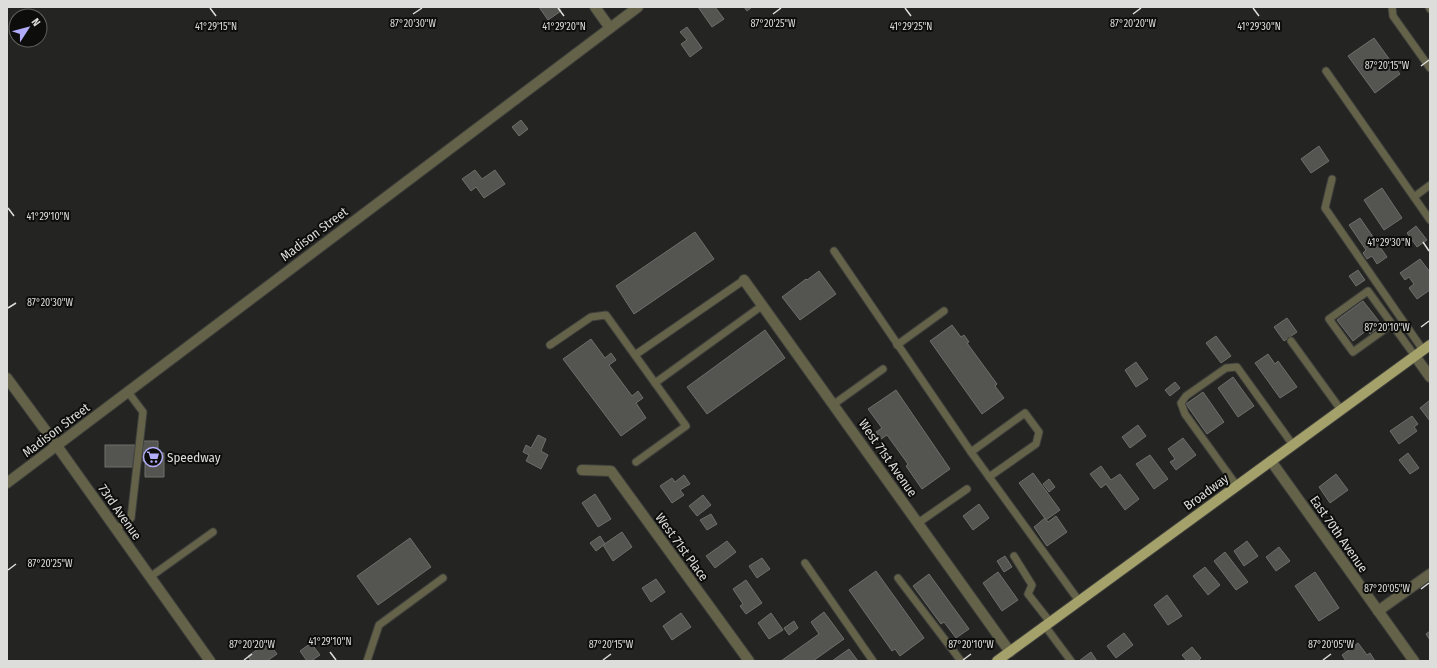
<svg xmlns="http://www.w3.org/2000/svg" width="1437" height="668" font-family="'Fira Sans Condensed',sans-serif">
<style>
.building{fill:#545451;stroke:#6e6e6b}
.lines{fill:none;stroke-linecap:round;stroke-linejoin:round}
.service-casing{stroke:#3e3e3c;stroke-width:9}
.pedestrian-casing{stroke:#3e3e3c;stroke-width:12}
.minor-casing{stroke:#3e3e3c;stroke-width:12}
.tertiary-casing{stroke:#3e3e3c;stroke-width:12}
.primary-casing{stroke:#3e3e3c;stroke-width:12}
.service{stroke:#646349;stroke-width:7}
.pedestrian{stroke:#646349;stroke-width:10}
.minor{stroke:#646349;stroke-width:10}
.tertiary{stroke:#646349;stroke-width:10}
.primary{stroke:#a4a16b;stroke-width:10}
.ticks{fill:none;stroke:#dddddb;stroke-width:1.5}
.labels{text-anchor:middle;dominant-baseline:central;stroke-width:4;stroke-linejoin:round;paint-order:stroke}
.street-label{font-size:13px;fill:#dddddb;stroke:#0d0d0c}
.poi-label{font-size:13px;fill:#dddddb;stroke:#0d0d0c;text-anchor:start}
.ticks-label{font-size:10px;text-anchor:middle;fill:#dddddb;stroke:#0d0d0c;stroke-width:4;stroke-linejoin:round;paint-order:stroke}
</style>
<rect width="100%" height="100%" fill="#242422"/>
<g class="building">
<path d="M539,7H559L561,11L548,20Z"/>
<path d="M698,7H715L724,19L712,27Z"/>
<path d="M744,7H752L747,11Z"/>
<path d="M687,27L702,48L690,57L681,44L687,40L680,32Z"/>
<path d="M1374,38L1400,74L1375,93L1348,56Z"/>
<path d="M521,120L528,129L519,136L512,127Z"/>
<path d="M1319,146L1329,161L1311,173L1301,159Z"/>
<path d="M475,170L482,179L495,170L505,184L484,198L476,187L471,191L462,179Z"/>
<path d="M1382,188L1402,218L1384,230L1364,200Z"/>
<path d="M1360,218L1387,257L1377,264L1372,256L1367,259L1363,253L1366,250L1349,225Z"/>
<path d="M1416,226L1427,240L1417,247L1407,233Z"/>
<path d="M695,232L714,259L634,314L616,286Z"/>
<path d="M1420,259L1430,272V290L1417,299L1409,288L1414,284L1409,277L1405,280L1400,273Z"/>
<path d="M1358,270L1365,280L1356,286L1349,276Z"/>
<path d="M819,271L836,294L800,320L782,297L806,279L807,280Z"/>
<path d="M1363,301L1382,325L1370,334L1367,330L1353,341L1337,320Z"/>
<path d="M1287,318L1297,332L1284,341L1274,327Z"/>
<path d="M952,325L961,337L964,335L969,342L967,343L997,384L995,386L1004,398L982,414L930,341Z"/>
<path d="M765,330L785,358L707,414L687,387Z"/>
<path d="M1216,336L1231,356L1221,363L1206,343Z"/>
<path d="M591,339L605,358L611,353L616,360L609,365L632,396L638,391L643,398L636,403L646,418L621,436L563,359Z"/>
<path d="M1268,354L1275,364L1278,361L1297,387L1280,398L1255,363Z"/>
<path d="M1136,362L1148,379L1136,387L1125,370Z"/>
<path d="M1233,377L1254,406L1238,417L1218,388Z"/>
<path d="M1175,382L1180,388L1170,396L1165,390Z"/>
<path d="M896,390L950,469L922,489L906,466L908,464L887,435L881,439L876,432L882,428L868,409Z"/>
<path d="M1203,392L1224,422L1207,434L1186,404Z"/>
<path d="M1430,400V421L1420,408Z"/>
<path d="M1412,416L1418,424L1414,427L1417,431L1399,444L1390,431Z"/>
<path d="M1138,425L1146,436L1130,448L1122,437Z"/>
<path d="M538,435L546,439L541,451L548,455L541,469L526,461L529,455L523,452L526,445L531,448Z"/>
<path d="M1183,438L1196,455L1176,470L1170,462L1175,459L1168,449Z"/>
<path d="M143,441H158V452L164,453V477H145V462L143,461Z"/>
<rect x="105" y="445" width="30" height="22"/>
<path d="M1408,453L1419,468L1410,474L1399,460Z"/>
<path d="M1150,455L1168,479L1154,489L1136,464Z"/>
<path d="M1101,466L1111,480L1120,474L1139,499L1125,510L1106,484L1101,488L1090,474Z"/>
<path d="M1033,473L1060,510L1046,520L1019,483Z"/>
<path d="M1336,474L1348,490L1330,503L1319,487Z"/>
<path d="M684,475L690,484L680,490L684,495L672,503L660,486L672,478L675,482Z"/>
<path d="M1049,479L1055,487L1049,492L1043,484Z"/>
<path d="M595,494L611,519L598,527L582,503Z"/>
<path d="M703,495L711,505L697,516L689,506Z"/>
<path d="M979,504L989,518L973,530L963,516Z"/>
<path d="M711,514L717,524L707,530L700,520Z"/>
<path d="M1056,516L1067,532L1047,546L1034,527L1045,518L1048,522Z"/>
<path d="M622,532L632,547L613,561L603,545Z"/>
<path d="M600,536L605,544L596,551L590,543Z"/>
<path d="M410,538L431,567L378,605L357,576Z"/>
<path d="M727,541L736,552L715,568L706,556Z"/>
<path d="M1247,541L1258,556L1244,566L1234,551Z"/>
<path d="M1279,547L1290,561L1276,571L1266,557Z"/>
<path d="M1225,552L1248,582L1236,590L1214,561Z"/>
<path d="M1005,556L1012,567L1004,572L997,561Z"/>
<path d="M762,558L770,569L757,578L749,566Z"/>
<path d="M1205,567L1220,585L1208,595L1193,576Z"/>
<path d="M876,571L924,638L900,656L895,649L892,651L849,590Z"/>
<path d="M998,572L1018,600L1002,611L983,583Z"/>
<path d="M1315,572L1339,608L1319,621L1295,586Z"/>
<path d="M929,574L969,629L956,638L944,622L941,624L913,586Z"/>
<path d="M656,579L665,592L651,602L642,588Z"/>
<path d="M746,580L762,603L746,614L740,606L743,604L733,589Z"/>
<path d="M1167,595L1182,616L1168,625L1154,605Z"/>
<path d="M824,612L844,639L813,661H781L819,634L811,622Z"/>
<path d="M681,613L691,627L672,640L663,626Z"/>
<path d="M771,613L783,630L769,639L758,623Z"/>
<path d="M794,621L798,628L789,635L784,628Z"/>
<path d="M1430,631V640L1426,634Z"/>
<path d="M1124,633L1133,645L1116,658L1107,646Z"/>
<path d="M268,642L277,654L267,661H251L248,656Z"/>
<path d="M311,643L320,655L311,661H307L300,651Z"/>
<path d="M1358,643L1367,655L1370,653L1375,661H1346L1342,655Z"/>
<path d="M1192,647L1201,658L1198,661H1187L1182,655Z"/>
<path d="M849,649L858,661H832Z"/>
<path d="M1091,652L1097,661H1079Z"/>
</g>
<g class="lines">
<defs>
<g id="service">
<path d="M1392,7L1393,16L1430,68"/>
<path d="M1429,7L1430,9"/>
<path d="M1326,71L1430,220"/>
<path d="M1332,179L1325,208L1423,350"/>
<path d="M1414,197L1430,185"/>
<path d="M834,251L971,452L1079,601"/>
<path d="M1392,324L1353,352L1329,319L1368,291L1415,356"/>
<path d="M1291,341L1341,410"/>
<path d="M550,345L591,317L606,315L686,426L636,462"/>
<path d="M897,345L944,311"/>
<path d="M635,355L744,280"/>
<path d="M655,383L763,305"/>
<path d="M834,404L883,369"/>
<path d="M971,452L1025,413L1039,432L1036,444L989,477"/>
<path d="M1237,486L1185,414L1181,403L1186,396L1226,368L1237,367L1293,445"/>
<path d="M918,523L967,489"/>
<path d="M116,529L131,518L143,412L128,392"/>
<path d="M1014,556L1032,585L1028,594L1050,622"/>
<path d="M805,563L873,661"/>
<path d="M150,577L213,532"/>
<path d="M898,578L961,661"/>
<path d="M1045,626L1071,661"/>
<path d="M367,661L379,625L443,578"/>
</g>
<path id="pedestrian" d="M1415,356L1430,377"/>
<g id="minor">
<path d="M595,7L610,28"/>
<path d="M744,280L1010,652"/>
<path d="M1271,461L1414,661"/>
<path d="M582,470L611,471L749,661"/>
<path d="M1378,611L1430,574"/>
</g>
<g id="tertiary">
<path d="M7,378L57,446L210,661"/>
<path d="M7,483L638,7"/>
</g>
<path id="primary" d="M997,661L1430,345"/>
</defs>
<use href="#service" class="service-casing"/>
<use href="#pedestrian" class="pedestrian-casing"/>
<use href="#minor" class="minor-casing"/>
<use href="#tertiary" class="tertiary-casing"/>
<use href="#primary" class="primary-casing"/>
<use href="#service" class="service"/>
<use href="#pedestrian" class="pedestrian"/>
<use href="#minor" class="minor"/>
<use href="#tertiary" class="tertiary"/>
<use href="#primary" class="primary"/>
</g>
<path class="ticks" d="M210,8L216,16M558,8L564,16M905,8L911,16M1253,8L1259,16M413,14L422,8M773,14L781,8M1133,14L1141,8M1421,66L1429,60M8,208L14,216M1423,242L1429,251M8,308L16,303M1421,327L1429,321M8,570L16,564M1421,589L1429,583M330,652L336,660M244,660L252,654M603,660L611,654M963,660L971,654M1323,660L1331,654"/>
<defs>
<symbol id="supermarket-ring" viewBox="-11 -11 22 22"><circle r="9.5" fill="#0d0d0c" stroke="#b1adfa" stroke-width="1.5"/><path d="M-6-5.5h2.5l.6 2H6L4.5 2H-2.5L-4.4-4H-6ZM-1.5 3.2a1.3 1.3 0 1 0 .1 0ZM3 3.2a1.3 1.3 0 1 0 .1 0Z" fill="#b1adfa"/></symbol>
</defs>
<g fill-rule="evenodd">
<use href="#supermarket-ring" x="142" y="446" width="22" height="22"/>
</g>
<g class="labels">
<g class="street-label">
<text transform="translate(314 234) rotate(-37)">Madison Street</text>
<text transform="translate(56 430) rotate(-37)">Madison Street</text>
<text transform="translate(888 458) rotate(55)">West 71st Avenue</text>
<text transform="translate(1206 492) rotate(-36)">Broadway</text>
<text transform="translate(120 512) rotate(55)">73rd Avenue</text>
<text transform="translate(1339 534) rotate(55)">East 70th Avenue</text>
<text transform="translate(682 547) rotate(54)">West 71st Place</text>
</g>
<g class="poi-label">
<text x="167" y="457">Speedway</text>
</g>
</g>
<g class="ticks-label">
<text x="413" y="27">87°20'30"W</text>
<text x="773" y="27">87°20'25"W</text>
<text x="1133" y="27">87°20'20"W</text>
<text x="216" y="30">41°29'15"N</text>
<text x="564" y="30">41°29'20"N</text>
<text x="911" y="30">41°29'25"N</text>
<text x="1259" y="30">41°29'30"N</text>
<text x="1387" y="69">87°20'15"W</text>
<text x="48" y="220">41°29'10"N</text>
<text x="1389" y="246">41°29'30"N</text>
<text x="50" y="306">87°20'30"W</text>
<text x="1387" y="331">87°20'10"W</text>
<text x="50" y="567">87°20'25"W</text>
<text x="1387" y="592">87°20'05"W</text>
<text x="330" y="645">41°29'10"N</text>
<text x="252" y="648">87°20'20"W</text>
<text x="611" y="648">87°20'15"W</text>
<text x="971" y="648">87°20'10"W</text>
<text x="1331" y="648">87°20'05"W</text>
</g>
<rect width="1437" height="668" fill="none" stroke="#dddddb" stroke-width="16"/>
<g transform="translate(28 28) rotate(54)"><circle r="19" fill="#0d0d0c" stroke="#60605f"/>
<path d="M0-3L7 15L0 10L-7 15Z" fill="#b1adfa"/>
<text y="-6" font-size="11" font-weight="bold" text-anchor="middle" fill="#dddddb">N</text>
</g>
</svg>
